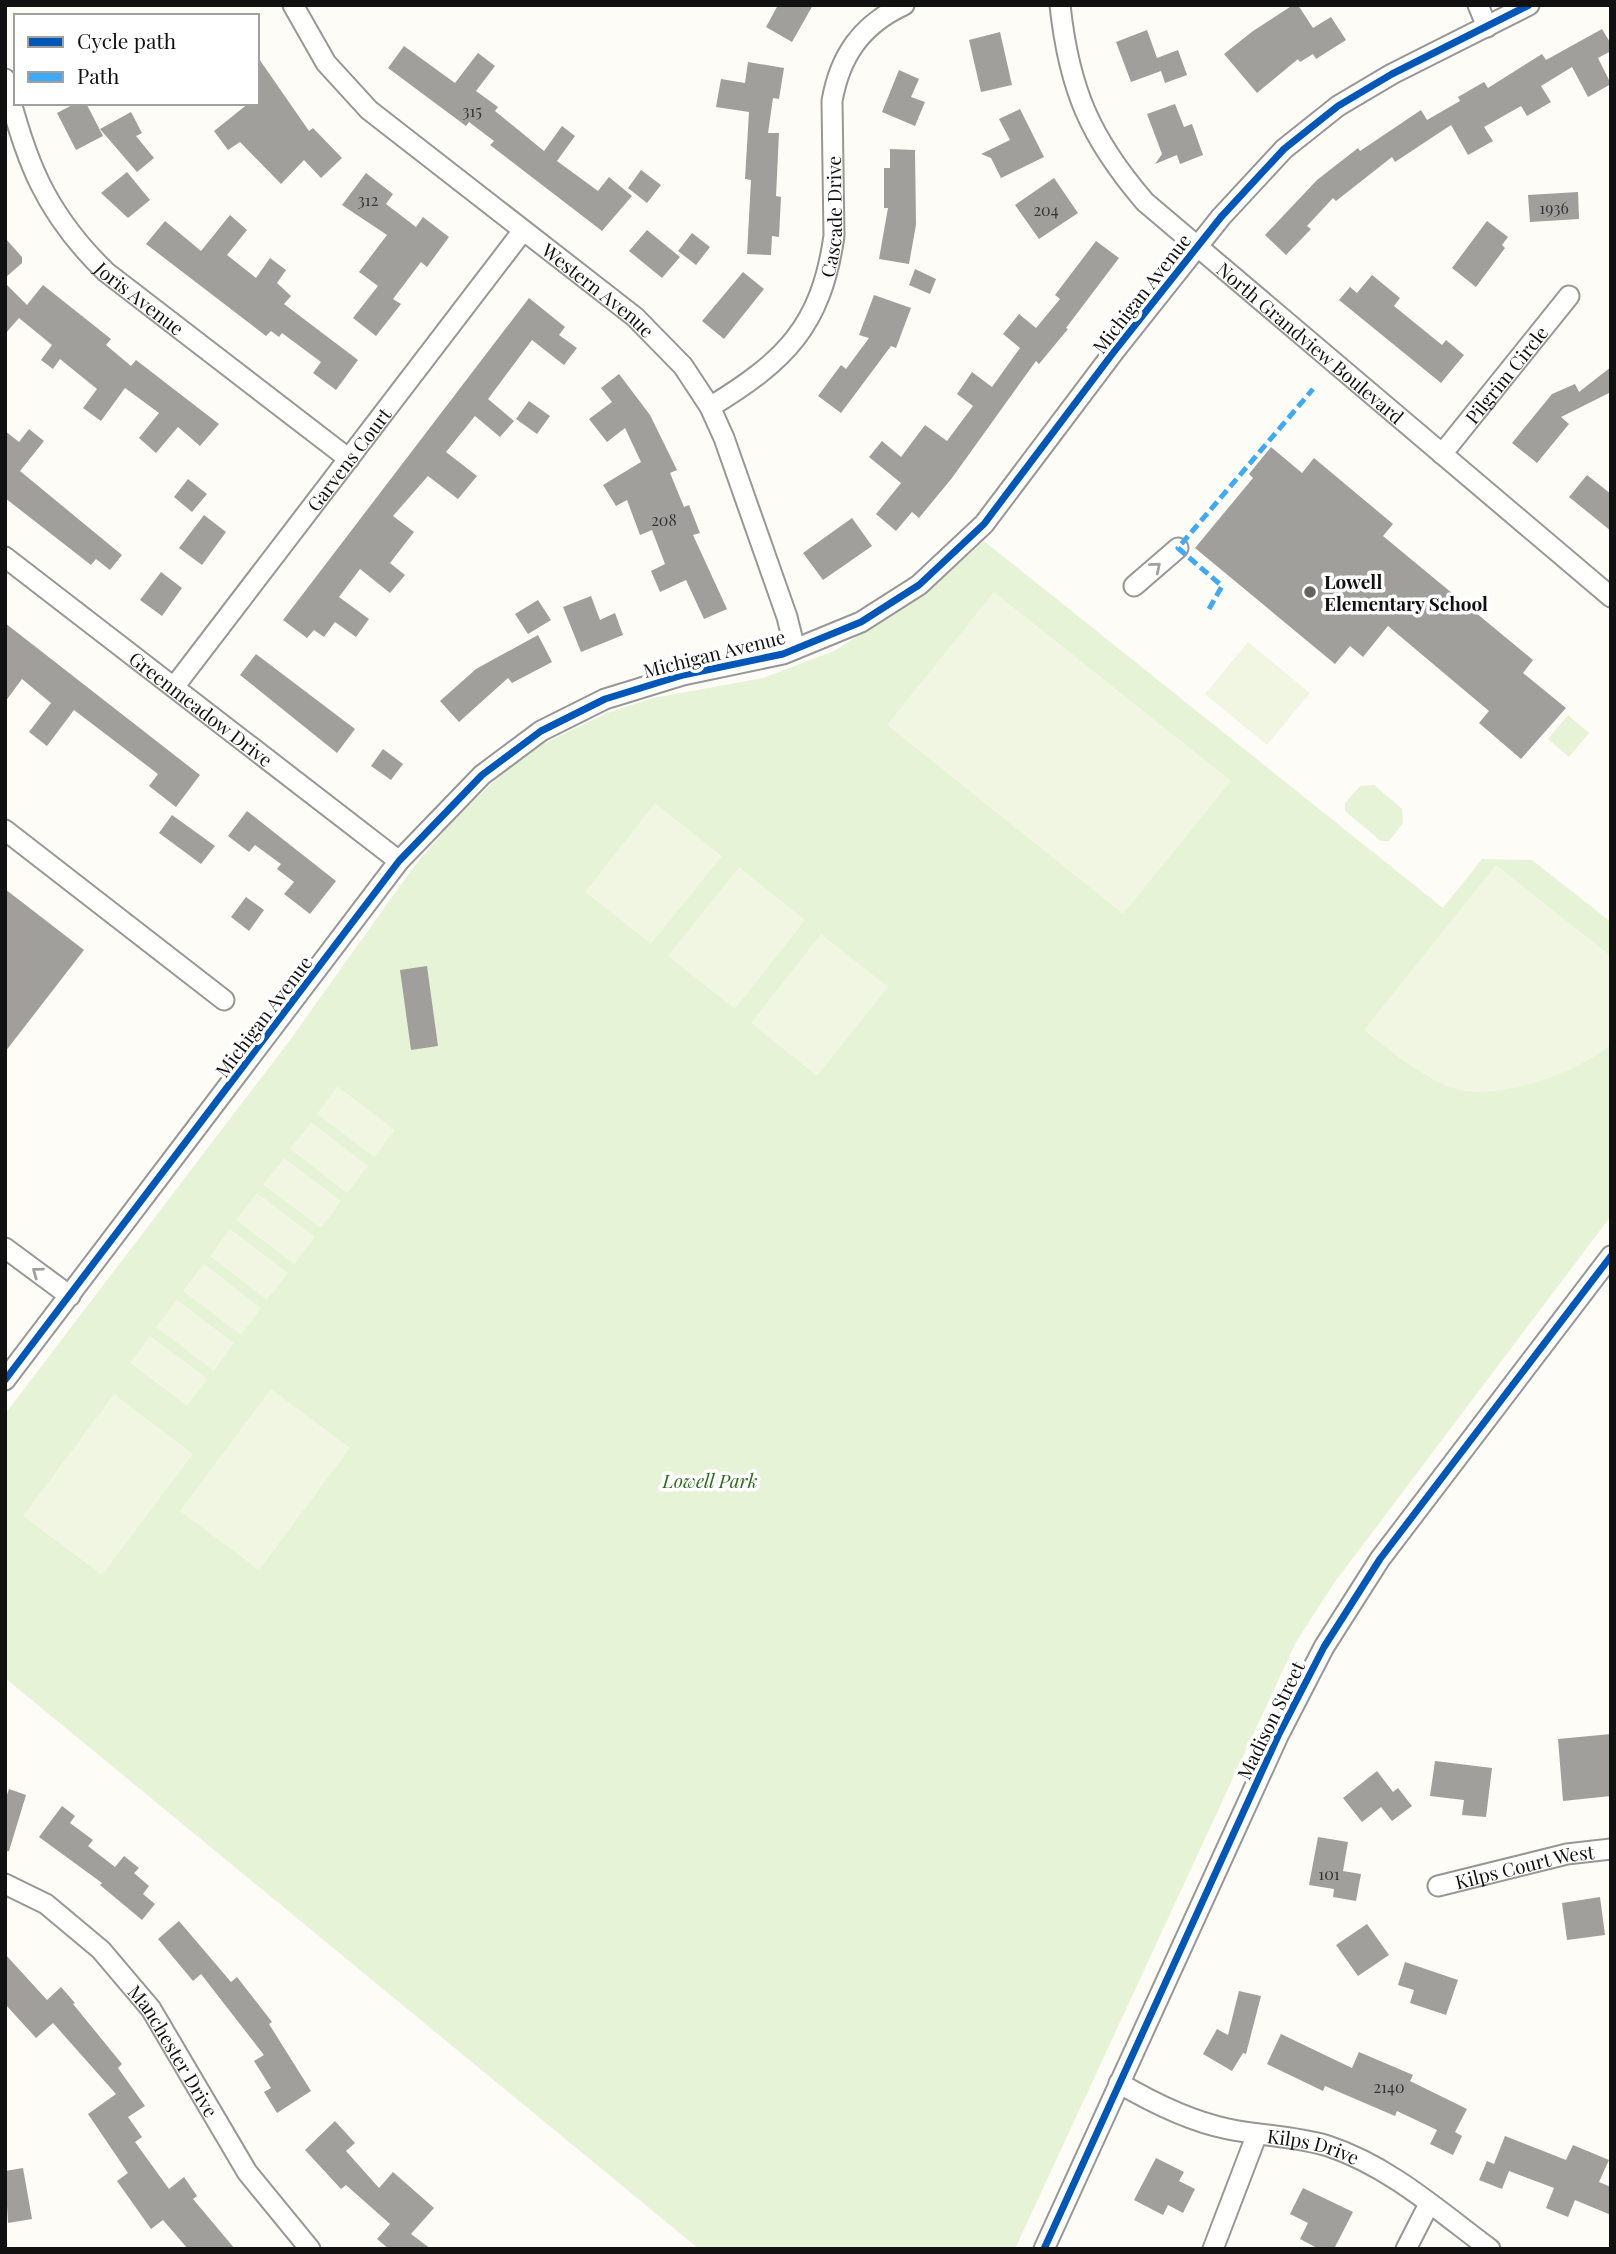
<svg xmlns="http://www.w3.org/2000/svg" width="1616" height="2254" font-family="'Playfair Display',serif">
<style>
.green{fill:#e7f3d7}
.pitch{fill:#f0f6e1}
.building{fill:#a19f9c}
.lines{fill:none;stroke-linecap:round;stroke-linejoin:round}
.minor-casing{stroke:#979795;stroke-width:23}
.minor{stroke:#fffffe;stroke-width:19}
.quiet{stroke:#3fa9f5;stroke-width:5;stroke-dasharray:10 5;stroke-linecap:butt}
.cycleway-casing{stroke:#fff;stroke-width:11}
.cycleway{stroke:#0057b8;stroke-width:7}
.oneway{stroke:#a0a09f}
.poi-dot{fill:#646362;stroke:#fff;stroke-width:2.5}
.labels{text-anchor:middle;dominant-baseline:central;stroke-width:7;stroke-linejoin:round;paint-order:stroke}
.number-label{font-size:16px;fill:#353434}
.street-label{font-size:19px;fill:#111;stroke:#fff}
.poi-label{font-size:19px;font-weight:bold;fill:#111;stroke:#fff;text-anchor:start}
.park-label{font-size:19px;font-style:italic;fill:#2f6b1f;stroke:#fff}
</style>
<rect width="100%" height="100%" fill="#fdfcf7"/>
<g class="green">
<path d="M984,541L1443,908L1482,859L1532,860L1611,922V1216L1334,1583L1296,1642L1015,2249H699L5,1678V1414L290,1040L412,869L455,818L512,765L545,743L607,713L653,698L763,678L834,651L924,594Z"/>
<path d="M1568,715L1589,733L1569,757L1548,739Z"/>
<path d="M1374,785L1402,809L1403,823L1389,841H1381L1345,811V803L1360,786Z"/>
</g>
<g class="pitch">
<path d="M994,592L1231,781L1123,914L887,725Z"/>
<path d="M1248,642L1310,693L1267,745L1205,694Z"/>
<path d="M655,803L722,856L651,944L585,892Z"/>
<path d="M1496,865L1611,956V1044C1581,1072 1506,1097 1465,1091C1432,1086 1389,1050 1364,1030Z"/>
<path d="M739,867L805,920L735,1009L668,956Z"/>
<path d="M821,934L888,987L817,1076L751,1023Z"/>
<path d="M337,1086L395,1130L374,1157L317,1114Z"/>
<path d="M311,1122L368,1166L347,1193L290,1149Z"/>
<path d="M284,1158L341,1201L321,1228L263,1185Z"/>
<path d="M257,1193L315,1237L294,1264L236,1220Z"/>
<path d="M230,1229L288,1273L267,1300L210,1256Z"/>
<path d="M204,1264L261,1308L241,1335L183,1291Z"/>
<path d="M177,1300L234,1343L214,1371L156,1327Z"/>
<path d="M150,1336L208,1379L187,1406L130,1363Z"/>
<path d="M271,1389L350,1448L259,1570L180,1511Z"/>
<path d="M114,1394L193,1454L102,1575L23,1516Z"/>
</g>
<g class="building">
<path d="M778,5H813L792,42L766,27Z"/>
<path d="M1293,5H1298L1313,28L1331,17L1346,40L1316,59L1313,54L1300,62L1298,59L1257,93L1224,54L1253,31Z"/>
<path d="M1602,29L1611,44V51L1598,58L1611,84L1588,97L1572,67L1541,86L1551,102L1527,116L1521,106L1484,127L1493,141L1468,155L1451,125L1395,162L1392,157L1336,201L1333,198L1307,226L1311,229L1286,255L1265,235L1317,180L1358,148L1360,151L1421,110L1427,120L1460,101L1458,97L1484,82L1488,88L1542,54L1546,60Z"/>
<path d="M1147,30L1157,58L1178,50L1187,75L1165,83L1161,71L1131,82L1116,42Z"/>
<path d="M1000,32L1012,85L981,92L969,40Z"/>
<path d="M404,46L455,83L478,53L495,66L476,91L498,107L495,111L544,151L562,126L575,136L557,161L598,191L609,177L632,196L602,231L490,145L494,141L469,122L466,126L388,68Z"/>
<path d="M257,56L309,131L313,128L342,158L321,178L304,160L281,184L240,142L228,150L214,131L249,103H257Z"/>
<path d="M748,62L784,68L779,99L773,98L768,133H779L776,196L781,197L779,237L772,236L771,255L747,254L751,180L745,179L749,112L716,107L721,79L745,83Z"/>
<path d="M899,70L919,79L911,97L925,102L915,126L882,112Z"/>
<path d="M76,103H86L103,136L76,150L57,113Z"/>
<path d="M1175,104L1184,127L1192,124L1203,155L1180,164L1177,155L1155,164L1162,154L1147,114Z"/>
<path d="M1020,109L1044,157L1001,178L991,158L981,154L1010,140L999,119Z"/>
<path d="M131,112L142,133L136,136L154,158L137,172L100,129Z"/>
<path d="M890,149L915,150L916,225L909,264L879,259L888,208H884V168H890Z"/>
<path d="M641,170L661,185L647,203L628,188Z"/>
<path d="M127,172L150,200L128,218L101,193Z"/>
<path d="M366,173L393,194L386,204L416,227L423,217L449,237L427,267L421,262L393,299L401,304L376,336L353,318L378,286L359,272L387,235L342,205Z"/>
<path d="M1054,178L1078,213L1039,239L1015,205Z"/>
<path d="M1578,192L1579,219L1530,222L1528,195Z"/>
<path d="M230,215L247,230L227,255L256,278L270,258L286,270L277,283L291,296L284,304L358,360L336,390L313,373L321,362L282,333L279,337L271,331L266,336L146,244L165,221L201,251Z"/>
<path d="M1487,221L1508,237L1502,245L1505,248L1476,287L1452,268Z"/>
<path d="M647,230L680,257L662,278L629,251Z"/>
<path d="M692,233L710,247L696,265L678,251Z"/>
<path d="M5,238L22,257V263L5,278Z"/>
<path d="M1096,241L1119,258L1066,328L1068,329L1039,364L1036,361L952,478L919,518L912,512L896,531L876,514L901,483L869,457L882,441L901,457L925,425L947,441L973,406L957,394L972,372L992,387L1020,348L1003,334L1019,314L1036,328L1060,299L1055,295Z"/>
<path d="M915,269L936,279L930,294L909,285Z"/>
<path d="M743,272L764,289L724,339L702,321Z"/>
<path d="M1372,275L1400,298L1394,306L1442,345L1446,340L1464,355L1441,383L1339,300L1350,287L1357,293Z"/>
<path d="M5,283L27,305L43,285L111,339L106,345L131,366L136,360L219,424L200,446L178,427L156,453L139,438L159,413L125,388L101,421L83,408L97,389L60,359L53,369L41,360L52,345L19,318L5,334Z"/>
<path d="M874,295L911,308L896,348L891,346L841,413L818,396L841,365L846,369L869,338L859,335Z"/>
<path d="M529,298L565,327L559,335L577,348L564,365L532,340L488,399L514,421L500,437L475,416L446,452L477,476L458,499L428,476L393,516L414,532L390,563L405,575L390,593L360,569L339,597L369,619L356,637L335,622L324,637L314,630L307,638L283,620Z"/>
<path d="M1611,367V392L1561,417L1569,424L1537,463L1512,443L1552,394L1575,384L1579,392Z"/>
<path d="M619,374L650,415L677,470L670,473L684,507L689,505L700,533L693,535L727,609L704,619L686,580L660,592L651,571L665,564L652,530L640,535L627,500L616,506L603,485L641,462L625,428L607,442L589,419L612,402L601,388Z"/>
<path d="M529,401L550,416L537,434L516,419Z"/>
<path d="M29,429L44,441L20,471L122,555L110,570L96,559L91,565L5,498V431L19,442Z"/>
<path d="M1271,447L1302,473L1314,458L1393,524L1383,536L1533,660L1523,673L1566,708L1521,759L1479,723L1489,711L1388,626L1363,657L1350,646L1335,664L1195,548L1253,478L1249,474Z"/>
<path d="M1587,475L1611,494V531L1569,497Z"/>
<path d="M188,479L207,494L192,512L174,497Z"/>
<path d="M204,515L226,532L202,565L179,548Z"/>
<path d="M852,518L872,546L823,580L803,553Z"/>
<path d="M161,572L182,588L162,616L140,600Z"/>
<path d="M591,596L600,620L615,613L623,635L581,652L563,607Z"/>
<path d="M538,600L551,620L528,634L515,614Z"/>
<path d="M5,623L200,775L176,807L149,786L158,774L74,710L47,746L29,732L51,703L22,679L5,702Z"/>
<path d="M538,635L552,662L512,683L508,678L459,722L440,701L476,669Z"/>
<path d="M256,654L355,729L337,753L240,675Z"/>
<path d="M383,749L403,764L391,780L371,766Z"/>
<path d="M247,811L336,881L310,914L284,894L294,882L277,869L281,864L255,845L249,852L228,836Z"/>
<path d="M172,815L215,846L201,864L159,833Z"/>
<path d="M5,889L84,950L5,1052Z"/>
<path d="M246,897L264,910L249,931L231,917Z"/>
<path d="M427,966L438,1046L411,1050L400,970Z"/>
<path d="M1611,1734V1796L1563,1801L1558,1739Z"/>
<path d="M1435,1761L1492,1768L1486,1817L1462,1815L1464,1800L1430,1796Z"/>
<path d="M1377,1771L1393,1792L1398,1788L1412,1806L1392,1821L1381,1807L1362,1822L1343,1798Z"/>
<path d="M9,1789L26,1795L9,1851H5V1801Z"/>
<path d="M62,1806L75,1816L70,1823L93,1840L88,1846L115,1867L124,1856L139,1868L134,1873L149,1886L143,1894L155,1904L142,1920L100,1885L102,1883L39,1837Z"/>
<path d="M1318,1837L1348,1842L1343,1871L1361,1874L1356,1901L1333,1897L1334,1889L1309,1885Z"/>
<path d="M1600,1897L1605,1935L1567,1940L1562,1903Z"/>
<path d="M179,1921L231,1982L237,1977L272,2022L269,2024L311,2091L277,2113L264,2092L271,2088L254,2061L264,2055L201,1974L193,1981L158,1939Z"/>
<path d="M1367,1924L1389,1955L1358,1976L1336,1945Z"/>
<path d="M5,1954L47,2000L61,1987L75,2003L73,2004L122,2064L118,2068L145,2106L128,2117L142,2137L135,2142L169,2189L184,2177L197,2196L193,2199L235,2249H188L163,2220L151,2229L117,2181L128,2173L88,2114L116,2094L53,2023L36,2038L5,2004Z"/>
<path d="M1405,1962L1458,1980L1446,2015L1410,2003L1414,1990L1398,1985Z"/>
<path d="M1239,1991L1261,1996L1246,2054L1243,2053L1232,2071L1203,2054L1217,2029L1228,2035Z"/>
<path d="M1281,2034L1352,2068L1359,2052L1413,2075L1410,2081L1467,2109L1455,2132L1462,2136L1453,2155L1430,2144L1437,2130L1397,2111L1395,2116L1325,2086L1323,2091L1267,2064Z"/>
<path d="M335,2121L355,2143L346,2151L379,2188L393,2172L434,2208L411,2234L431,2249H389L377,2239L390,2224L346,2185L341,2189L305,2150Z"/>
<path d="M1505,2136L1566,2160L1573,2145L1609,2160L1599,2182L1611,2187V2215L1575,2200L1568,2217L1546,2208L1554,2188L1509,2171L1502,2189L1479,2180L1487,2161L1494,2164Z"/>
<path d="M1156,2158L1184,2172L1179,2181L1195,2189L1183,2213L1168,2205L1163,2215L1134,2200Z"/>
<path d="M23,2168L32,2219L8,2223L5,2171Z"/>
<path d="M1303,2188L1353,2212L1334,2249H1319L1300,2239L1308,2223L1290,2214Z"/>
</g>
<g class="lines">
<defs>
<g id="minor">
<path id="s1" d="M293,5L326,63L369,110L635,317L683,366L710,407L724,438L787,617L795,649"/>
<path id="s2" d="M1060,5C1069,89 1090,138 1145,202L1611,597"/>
<path d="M1478,5L1487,27"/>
<path id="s3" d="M5,79C25,160 45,213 106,272L349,459"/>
<path id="s4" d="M710,407C785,361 821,327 834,236L832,101C840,56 861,25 904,5"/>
<path id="s5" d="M1442,454L1569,296"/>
<path id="s6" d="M5,557L399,861"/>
<path d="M1134,586L1178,548"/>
<path id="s7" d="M174,687L522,232"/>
<path d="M5,830L224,1000"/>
<path d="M5,1248L70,1296"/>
<path d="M5,1380L399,861L482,775L541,731L605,699L683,675L783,654L861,622L919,585L984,524L1116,349L1221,217L1284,149L1338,106L1392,74L1529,5"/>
<path id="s8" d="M5,1884L46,1904L101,1950L151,2009L247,2172L310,2249"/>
<path id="s9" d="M1438,1886L1567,1854L1611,1849"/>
<path id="s10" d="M1119,2083C1153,2103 1189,2121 1228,2129C1261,2136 1295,2136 1328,2146C1389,2166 1439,2211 1490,2249"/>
<path d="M1044,2249L1278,1736L1324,1647L1380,1559L1611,1256"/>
<path d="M1213,2249L1257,2134"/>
<path d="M1406,2249L1429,2204"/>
</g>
</defs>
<use href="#minor" class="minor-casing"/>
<use href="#minor" class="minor"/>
<path class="quiet" d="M1209,609L1222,586L1178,548L1313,389"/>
<defs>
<g id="cycleway">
<path d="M5,1380L399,861L482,775L541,731L605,699L683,675L783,654L861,622L919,585L984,524L1116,349L1221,217L1284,149L1338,106L1392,74L1529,5"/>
<path d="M1044,2249L1278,1736L1324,1647L1380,1559L1611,1256"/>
</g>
</defs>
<use href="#cycleway" class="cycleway-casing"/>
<use href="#cycleway" class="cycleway"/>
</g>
<defs><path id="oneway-chevron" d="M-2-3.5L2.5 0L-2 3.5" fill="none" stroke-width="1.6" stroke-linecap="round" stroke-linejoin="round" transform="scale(1.75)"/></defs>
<g class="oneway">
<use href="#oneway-chevron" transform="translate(1156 567) rotate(-40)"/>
<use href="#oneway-chevron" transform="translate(37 1272) rotate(-144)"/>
</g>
<circle class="poi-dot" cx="1310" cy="592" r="7"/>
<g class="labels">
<g class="number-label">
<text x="472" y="110">315</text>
<text x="368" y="199">312</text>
<text x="1554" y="207">1936</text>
<text x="1046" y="209">204</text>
<text x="664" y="519">208</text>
<text x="1329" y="1873">101</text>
<text x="1389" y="2086">2140</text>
</g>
<g class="street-label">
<text stroke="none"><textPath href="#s4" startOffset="240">Cascade Drive</textPath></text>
<text stroke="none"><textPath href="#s1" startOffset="422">Western Avenue</textPath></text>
<text transform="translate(1141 293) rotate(-52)">Michigan Avenue</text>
<text stroke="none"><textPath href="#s3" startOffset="264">Joris Avenue</textPath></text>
<text stroke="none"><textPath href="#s2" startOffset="436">North Grandview Boulevard</textPath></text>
<text stroke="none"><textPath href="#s5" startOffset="102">Pilgrim Circle</textPath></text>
<text stroke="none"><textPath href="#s7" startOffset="287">Garvens Court</textPath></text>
<text transform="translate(714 653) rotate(-14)">Michigan Avenue</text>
<text stroke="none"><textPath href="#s6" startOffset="248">Greenmeadow Drive</textPath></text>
<text transform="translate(263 1016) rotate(-53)">Michigan Avenue</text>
<text transform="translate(1270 1720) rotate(-64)">Madison Street</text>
<text stroke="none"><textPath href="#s9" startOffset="89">Kilps Court West</textPath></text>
<text stroke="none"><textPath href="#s8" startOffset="242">Manchester Drive</textPath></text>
<text stroke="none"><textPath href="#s10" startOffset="206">Kilps Drive</textPath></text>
</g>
<g class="poi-label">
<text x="1324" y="581">Lowell<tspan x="1324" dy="22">Elementary School</tspan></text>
</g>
<g class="park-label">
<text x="710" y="1480">Lowell Park</text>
</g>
</g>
<rect width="1616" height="2254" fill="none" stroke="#111111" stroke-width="14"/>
<rect x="14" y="14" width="245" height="91" fill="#ffffff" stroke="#a0a0a0" stroke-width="2"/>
<rect x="28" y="37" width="35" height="10" fill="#0057b8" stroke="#a0a0a0" stroke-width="2"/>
<text x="77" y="49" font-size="21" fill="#111111">Cycle path</text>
<rect x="28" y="72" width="35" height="10" fill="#3fa9f5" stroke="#a0a0a0" stroke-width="2"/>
<text x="77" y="84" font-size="21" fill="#111111">Path</text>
</svg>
